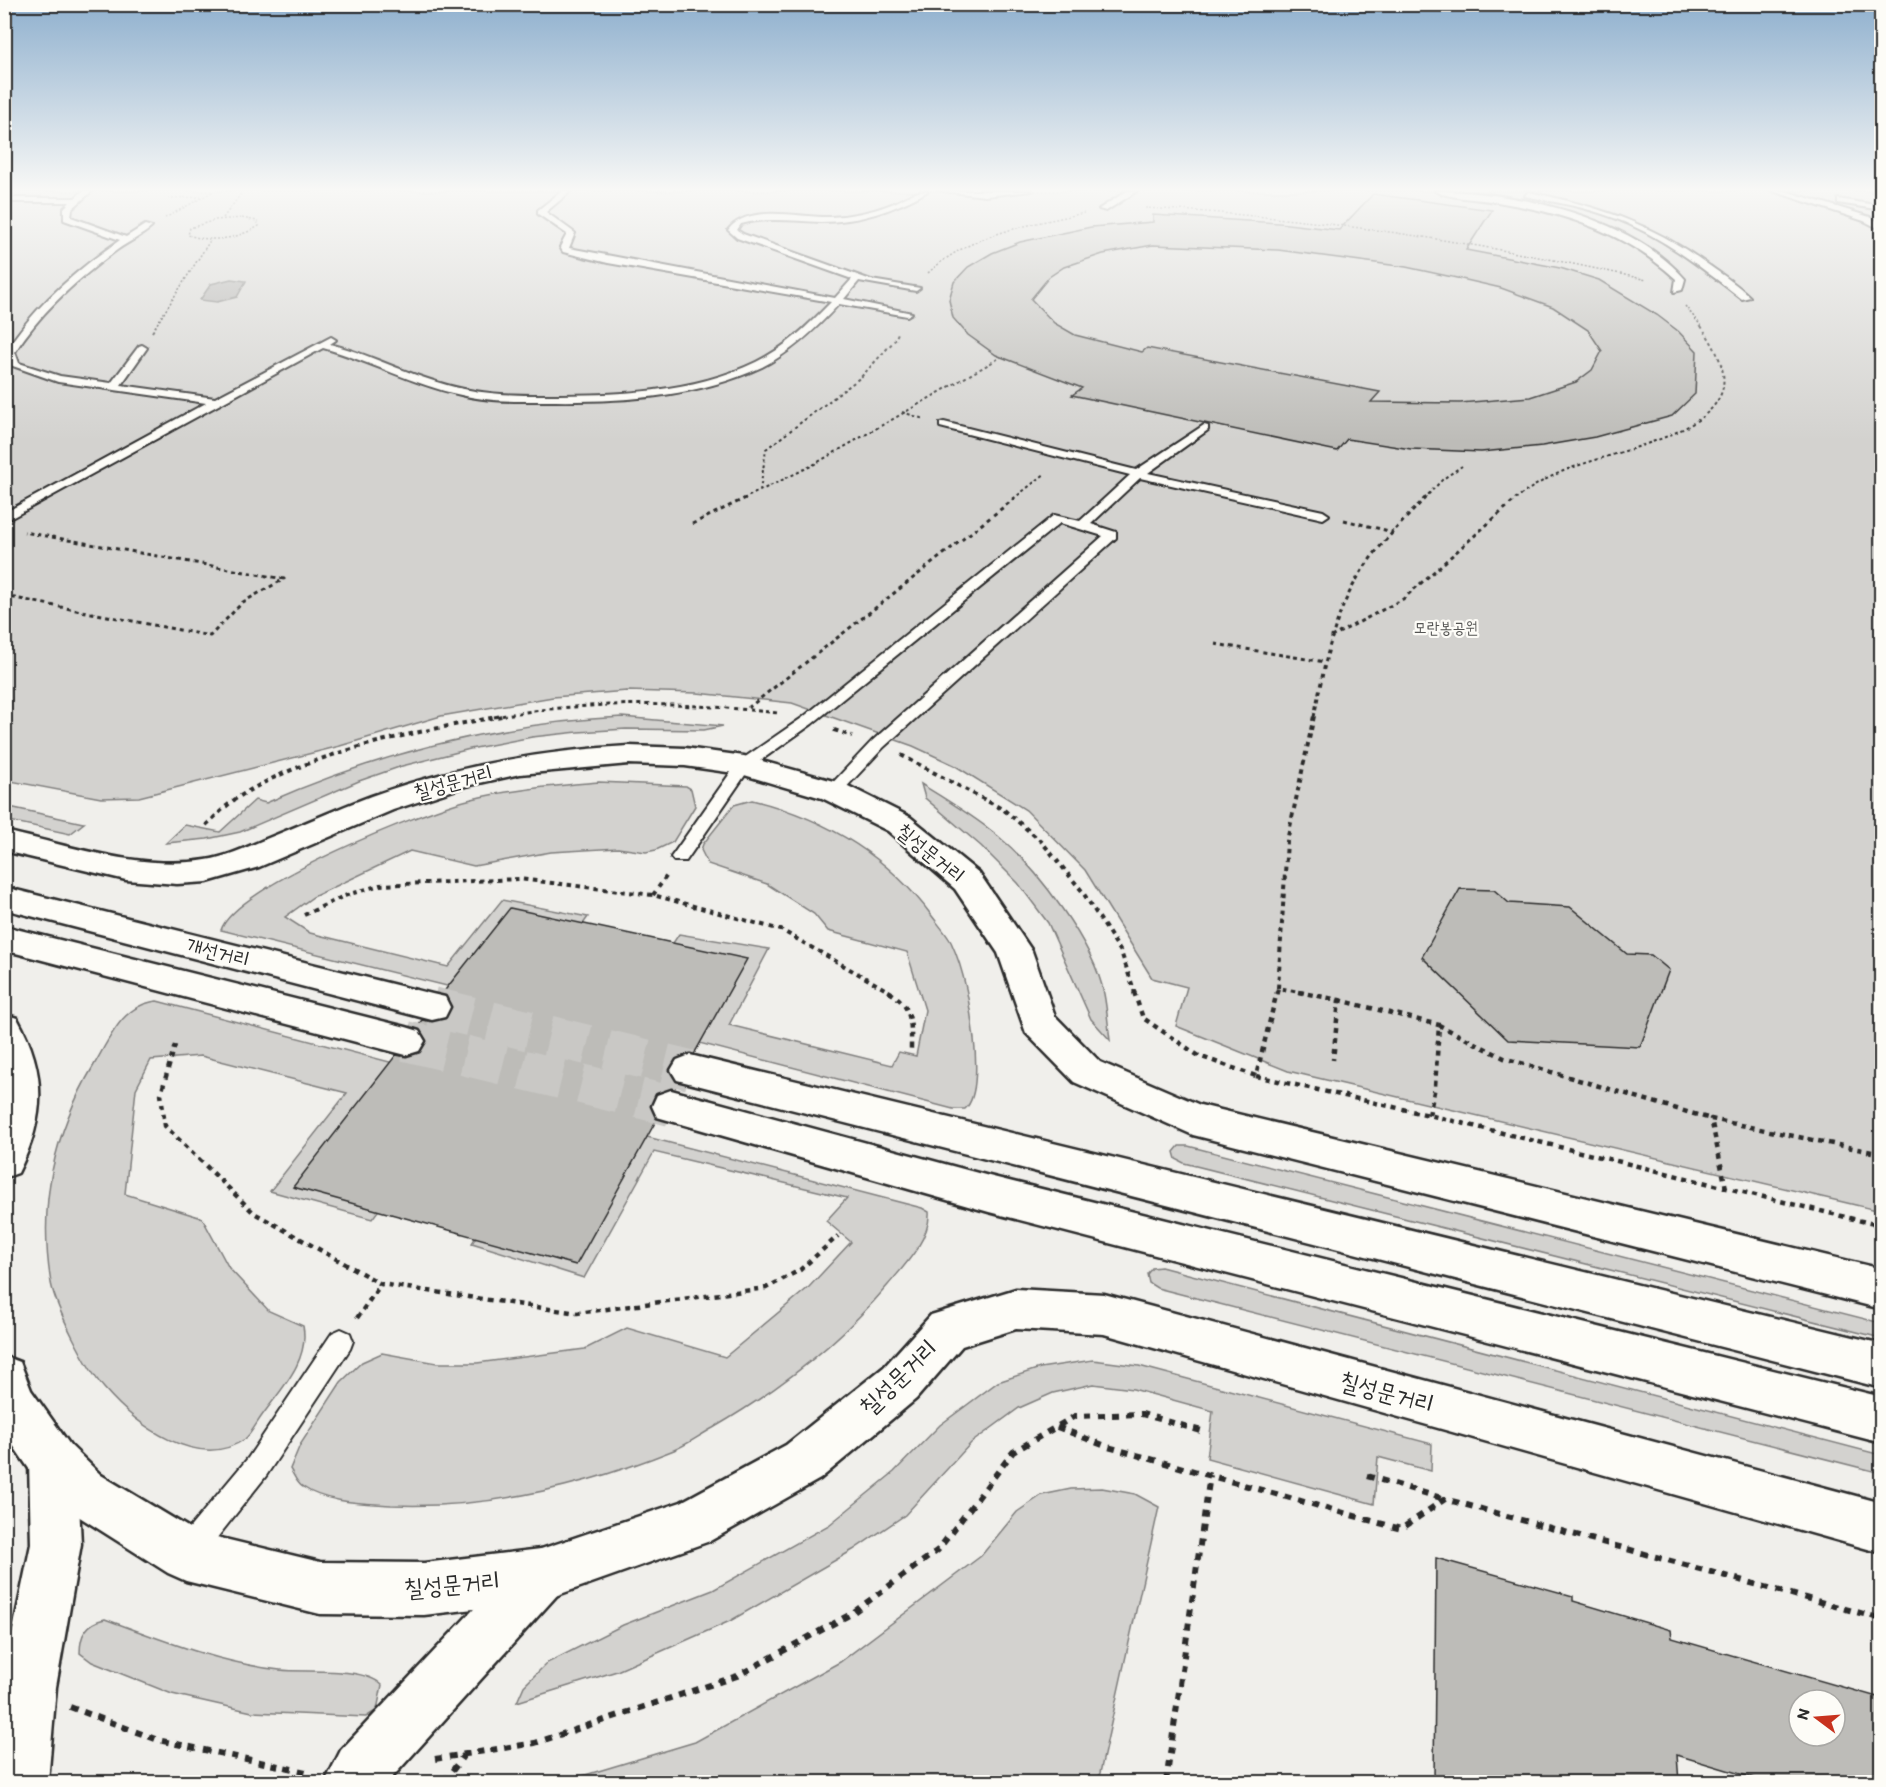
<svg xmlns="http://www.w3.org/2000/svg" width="1886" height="1787" font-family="Itim,'Poor Story',sans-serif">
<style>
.green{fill:#d3d2cf;stroke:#7f7e7d;stroke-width:1.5}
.water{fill:#aaa9a7;stroke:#777775;stroke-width:1.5}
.building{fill:#bdbcb8;stroke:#2b2b2b;stroke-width:1.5;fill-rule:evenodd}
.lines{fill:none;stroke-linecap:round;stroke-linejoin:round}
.primary-tunnel{stroke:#c9c8c5;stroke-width:40;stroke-dasharray:40 20;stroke-linecap:butt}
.service-casing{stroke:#2b2b2b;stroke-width:4}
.secondary-casing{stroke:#2b2b2b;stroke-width:5}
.primary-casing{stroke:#2b2b2b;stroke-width:5}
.path-far5{stroke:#2b2b2b;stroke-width:1.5;stroke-dasharray:2 2;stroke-linecap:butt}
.path-far4{stroke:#2b2b2b;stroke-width:2;stroke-dasharray:3 3;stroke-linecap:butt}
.path-far3{stroke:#2b2b2b;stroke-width:3;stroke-dasharray:4 4;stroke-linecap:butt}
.path-far2{stroke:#2b2b2b;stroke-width:4;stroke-dasharray:4.5 4.5;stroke-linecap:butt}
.path-far1{stroke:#2b2b2b;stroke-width:4.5;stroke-dasharray:5 5;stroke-linecap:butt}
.path{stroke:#2b2b2b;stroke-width:6;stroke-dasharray:7 7;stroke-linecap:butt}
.service{fill:#fdfcf7;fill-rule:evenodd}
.secondary{fill:#fdfcf7;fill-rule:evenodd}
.primary{fill:#fdfcf7;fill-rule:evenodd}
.labels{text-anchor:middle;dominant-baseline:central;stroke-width:4.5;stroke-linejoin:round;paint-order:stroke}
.far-park-label{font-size:16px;fill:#555554;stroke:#fdfcf7}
.street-label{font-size:20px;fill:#2b2b2b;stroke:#fdfcf7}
.near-street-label{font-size:24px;fill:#2b2b2b;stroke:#fdfcf7}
</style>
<rect width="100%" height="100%" fill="#f0efeb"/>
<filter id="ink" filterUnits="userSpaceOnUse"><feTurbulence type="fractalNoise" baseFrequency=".0167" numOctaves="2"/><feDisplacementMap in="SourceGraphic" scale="12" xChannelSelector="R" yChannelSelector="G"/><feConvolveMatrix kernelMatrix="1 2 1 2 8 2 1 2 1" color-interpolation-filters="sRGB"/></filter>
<g filter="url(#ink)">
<g class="green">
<path d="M4,191H1881V1211L1288,1071L1176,1026L1187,987L1152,978L1085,870L1026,810L954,765L913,746L792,703L697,693L627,691L553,697L441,716L340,746L139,797L101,798L5,780Z"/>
<path d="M622,717L723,726L704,730L626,729L578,732L532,737L470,749L402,766L359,781L240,832L207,839L166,843L185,825L220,832L255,800L266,803C380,753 497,723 622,717Z"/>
<path d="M599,782L686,786L691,789L695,806L673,842L656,850L646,852L618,848L551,852L474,866L410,851L313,897L285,917L310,933L448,967L502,900L588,917L575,935L467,991L221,930C235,886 425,810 472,799C514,789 556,786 599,782Z"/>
<path d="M921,784C947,800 974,816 998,836C1037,868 1094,944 1104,994C1107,1009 1108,1025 1110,1040L1091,1019L1048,923L1018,883L981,846L925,798Z"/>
<path d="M752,800C824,818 887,855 932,916C938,924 946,933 951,942C965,972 970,1006 974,1039C976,1056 979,1097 965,1109H953L680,1038L665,955L679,934L769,949L729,1025L892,1065L899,1052L916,1056L925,1010L907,952L828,931L814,914L767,884L708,864L701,850L703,844L734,805Z"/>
<path d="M5,806L83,823H84L70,834L5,820Z"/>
<path d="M157,1001L405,1066L408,1171L372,1219L270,1191L347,1093L201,1056L151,1060L136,1089L125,1194L202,1218L229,1268L269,1311L303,1326C310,1361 280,1390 261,1417C256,1424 251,1434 245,1439C198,1472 135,1424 104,1388C87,1369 56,1308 51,1283C38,1204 53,1134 94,1065C110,1038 122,1005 157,1001Z"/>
<path d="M624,1131L922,1208L929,1212C931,1238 904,1266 888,1285C840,1342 777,1391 713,1428C700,1435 687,1445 674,1450C585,1486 487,1509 391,1505C364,1503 326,1503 303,1487C297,1484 294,1475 290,1469L300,1445L341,1382L362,1362L382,1353L437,1363H477L585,1349L627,1328L725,1357L809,1287L851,1242L826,1221L847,1198L654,1152L584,1278L472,1243L503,1196Z"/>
<path d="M1179,1146H1188L1881,1323V1338L1184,1163L1176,1159L1174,1152Z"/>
<path d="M1161,1267L1881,1455V1473L1157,1288L1149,1283L1147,1274L1152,1268Z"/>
<path d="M1093,1360L1139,1366L1432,1444L1431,1471L1378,1457L1374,1504L1207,1458L1213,1411L1133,1389L1093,1384L1053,1393L1019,1408L971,1443L905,1515L853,1550L730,1621L617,1671L517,1702L524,1686L547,1663L623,1625L713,1590L829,1525L894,1472L940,1425L998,1382L1040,1368Z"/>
<path d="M1102,1488L1135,1494L1159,1507L1098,1782H562L695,1742L840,1662L981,1556L1017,1512L1042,1495L1071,1489Z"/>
<path d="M105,1619C162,1640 219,1663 280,1670C307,1673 363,1666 382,1685L377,1710L366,1717L252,1712L172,1694L92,1662L80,1653C80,1635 86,1623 105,1619Z"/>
</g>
<path class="water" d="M231,279L246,281L237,297L217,302L200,300L211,284Z"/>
<g class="building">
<path d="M1373,194L1492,210L1466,250L1560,268L1599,280L1657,315L1678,331L1697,351L1695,394L1672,416L1595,437L1542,446L1481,452L1411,449L1347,439L1337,451L1072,395L1082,388L996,355L968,335L953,318L949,300L954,282L968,267L992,253L1020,242L1091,227L1153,222V215L1279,223L1339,230ZM1153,245L1278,250L1406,267L1466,280L1501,288L1553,307L1588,330L1602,351L1592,370L1576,382L1530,397L1460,403L1371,402L1380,392L1147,348L1142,352L1075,335L1054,323L1031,299L1049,277L1064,267L1103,254Z"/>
<path d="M1460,889L1494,890L1509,903L1570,907L1627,954L1651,955L1669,970L1640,1047L1508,1040L1422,957Z"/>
<path d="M510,908L747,959L694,1054L676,1058L669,1069L678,1083L674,1089L655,1094L650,1107L657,1119L576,1265L293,1187L396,1055L407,1057L421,1052L427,1040L416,1028L423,1020L433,1022L447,1018L452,1006L447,996L442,994Z"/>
<path d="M1436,1558L1573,1596V1601L1671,1630L1672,1638L1881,1698V1782H1767L1677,1755L1679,1782H1434ZM1799,1700H1835V1736H1799Z"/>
</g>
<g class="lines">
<g class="primary-tunnel">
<path d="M432,1007L690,1070"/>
<path d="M406,1041L671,1106"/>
</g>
<defs>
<g id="service">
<path d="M83,191H92L72,209L71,217L126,237L145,225L152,227C142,236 128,242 117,250C79,278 40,312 15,352L19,363L60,376L111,383L139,346L142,345L147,348L121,385L215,398L331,337L336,340L330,344C376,356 418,380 464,389C492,395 519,395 546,395C616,395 692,393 756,362C785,348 809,325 831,302L608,263L563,252L560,247L567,234L538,214V210L562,191H571L546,212L575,233L569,248L835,298L852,279L737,238L728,230C748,203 800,218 830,217C849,216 871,212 889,205C904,200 911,191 928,191C895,210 860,222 821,222C794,221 767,217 741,224L737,230L743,234L871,280L920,288L916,291L859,281L844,299L912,313L907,316L839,304C817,328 792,352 762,367C696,398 620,402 547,401C518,401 490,402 461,395C414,385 370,361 323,348L4,522V513L206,403L58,382L10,365L5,352C34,307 76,270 120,240L64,220V208L70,202H14L10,200L14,198H75Z"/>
<path d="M942,191H1032L985,196Z"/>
<path d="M1127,191H1137L1106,211L1099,209Z"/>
<path d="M1435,191C1515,191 1631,217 1685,279L1682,290L1674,292L1676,279C1627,234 1568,214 1503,203C1485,199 1450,199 1435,191Z"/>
<path d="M1773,191H1785L1870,217L1882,224V230L1864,221Z"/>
<path d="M1871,191H1882V196Z"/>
<path d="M1528,192C1598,206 1651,223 1710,266C1723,275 1738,285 1750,297L1742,299C1702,268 1662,236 1614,218C1586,207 1555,202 1525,196Z"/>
<path d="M1838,199L1882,206V210L1838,203Z"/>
<path d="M944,422L1136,470L1204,425L1208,426V430L1148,473L1323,511L1329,515L1323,519L1140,478L1091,524L1116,532V538L884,747L839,795H827L825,791L872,741L1103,536L1060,523L812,724L750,768L686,861H674L671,857L674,853L738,762L802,718L1054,515L1080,521L1130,475L940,427V423Z"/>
<path d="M341,1329L350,1333L353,1341L350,1349L266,1476L197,1563L187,1567L177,1563L173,1553L177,1543L248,1458L332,1333Z"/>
</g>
<g id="secondary">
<path d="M53,1438L70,1445L77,1462L81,1544L56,1687L48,1782H4V1673L31,1544L29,1462L36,1445Z"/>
<path d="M541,1549L559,1557L567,1575L559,1593L388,1782H325L341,1750L523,1557Z"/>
</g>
<g id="primary">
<path d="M629,746L685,748L744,756L844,784L910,817L979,873L1032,951L1055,1016L1100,1062L1200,1105L1882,1269V1309L1193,1135L1074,1082L1026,1033L998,953L955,889L888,831L822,798L741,774L685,766L629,764L520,774L466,786L393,810L259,867L207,882L177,884L126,880L4,851V831C68,845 140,871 206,860C227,857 247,847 266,839C301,825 336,809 371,796C455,766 540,751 629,746Z"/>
<path d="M4,887L432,994L445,997L450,1007L445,1017L432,1020L4,909Z"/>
<path d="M4,926L406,1027L419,1031L425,1041L419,1051L406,1055L4,950Z"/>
<path d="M4,1014L17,1018C47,1072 46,1117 18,1173L4,1178Z"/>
<path d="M690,1055L1882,1344V1388L677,1080L671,1070L677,1060Z"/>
<path d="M671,1090L989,1176L1882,1397V1443L989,1212L657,1117L652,1106L657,1095Z"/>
<path d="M1016,1289L1104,1294L1882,1503V1553L1104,1334L1016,1329L962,1346L916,1399L820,1479L710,1541L541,1601L424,1615L320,1614L186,1581L168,1573L67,1509L36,1479L4,1432V1356L20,1362L31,1390L70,1445L101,1475L196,1532L320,1562L424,1563L541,1549L681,1502L786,1445L884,1367L931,1315Z"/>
</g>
</defs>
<use href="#service" class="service-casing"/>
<use href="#secondary" class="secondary-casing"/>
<use href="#primary" class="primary-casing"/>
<g class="path-far5">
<path d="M168,198L201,197"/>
<path d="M1145,208C1315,217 1481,242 1647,280"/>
<path d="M165,218L214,191"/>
<path d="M223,218L243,191"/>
<path d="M242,218L257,221L259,226C237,239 212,243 188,235L190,228L215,220Z"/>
<path d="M928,273C971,233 1029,225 1084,213"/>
<path d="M1685,306L1702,327"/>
<path d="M155,327L211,239"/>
</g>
<g class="path-far4">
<path d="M152,332L156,326"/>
<path d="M902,412L924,419"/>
<path d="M760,491L766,449L861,377L895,340L898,333"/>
<path d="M743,499L811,466L1001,357"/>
<path d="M1013,499L1046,473"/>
<path d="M1424,499L1443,479L1462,466"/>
<path d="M1515,499C1529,489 1543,480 1559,473C1600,454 1697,440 1719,398C1732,375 1714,345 1701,326"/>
</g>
<g class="path-far3">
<path d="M1344,520L1393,532"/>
<path d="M692,524L746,498"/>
<path d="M4,596L210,636L243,602L284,579L24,532"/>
<path d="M1331,637L1403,599L1517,498"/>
<path d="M1215,644L1325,662"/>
<path d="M748,708L1015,498"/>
<path d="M494,717C588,700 683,702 778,713"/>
<path d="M1314,717C1323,672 1331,625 1354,584C1371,552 1401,524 1425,498"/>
</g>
<g class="path-far2">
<path d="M834,730L852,736"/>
<path d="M901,755L1004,810L1041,841L1082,891L1121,952L1135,993"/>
<path d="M206,825C216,816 225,806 237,798C308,752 419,731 502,716"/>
<path d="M653,895L668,874"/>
<path d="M304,915L344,896L380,885L519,879L653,895L781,930L892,993"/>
<path d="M1278,988L1287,841L1314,716"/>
<path d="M1277,993L1278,988L1305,993"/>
</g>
<g class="path-far1">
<path d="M889,992C914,1006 911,1026 911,1051"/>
<path d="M1134,992L1143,1018L1199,1056L1256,1076L1277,992"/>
<path d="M1298,992L1339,1000L1333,1060"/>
<path d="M1339,1000L1439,1025"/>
<path d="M175,1045L161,1094L165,1126L254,1213L381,1284L577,1313L766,1288L800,1270L838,1236"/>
<path d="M1256,1076L1429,1115L1882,1226"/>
<path d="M1429,1115L1435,1087L1439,1025L1504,1058L1711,1119"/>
<path d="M1726,1188L1711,1119L1882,1154"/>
<path d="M357,1318L381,1284"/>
</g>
<g class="path">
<path d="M1057,1427L1108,1447L1401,1529L1445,1499L1882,1619"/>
<path d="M1367,1476L1445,1499"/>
<path d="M70,1707L158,1740L311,1773"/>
<path d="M435,1759L535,1743L737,1676L851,1614L938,1550L1013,1452L1075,1416L1142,1414L1205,1432"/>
<path d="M444,1782L464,1755"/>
<path d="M1166,1782L1210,1475"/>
</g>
<use href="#service" class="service"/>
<use href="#secondary" class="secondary"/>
<use href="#primary" class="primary"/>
</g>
</g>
<linearGradient id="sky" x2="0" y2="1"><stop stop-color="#8fb0ce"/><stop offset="0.43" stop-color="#f8f8f6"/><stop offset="1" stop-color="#f8f8f6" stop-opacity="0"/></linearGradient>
<rect width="1886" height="441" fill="url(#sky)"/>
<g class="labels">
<g class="far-park-label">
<text x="1446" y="627">모란봉공원</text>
</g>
<g class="street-label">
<text transform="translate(453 782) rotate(-15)">칠성문거리</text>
<text transform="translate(931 853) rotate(39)">칠성문거리</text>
<text transform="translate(218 952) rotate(14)">개선거리</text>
</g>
<g class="near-street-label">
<text transform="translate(898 1377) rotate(-44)">칠성문거리</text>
<text transform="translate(1387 1392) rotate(15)">칠성문거리</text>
<text transform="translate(452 1584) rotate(-5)">칠성문거리</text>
</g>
</g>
<rect width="1886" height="1787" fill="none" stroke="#fdfcf7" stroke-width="24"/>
<rect x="12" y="12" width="1862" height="1763" fill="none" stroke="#2b2b2b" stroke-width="2" filter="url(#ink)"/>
<g transform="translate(1817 1718) rotate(286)"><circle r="28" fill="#fdfcf7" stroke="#a9a8a5" stroke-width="1.5"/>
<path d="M0-4.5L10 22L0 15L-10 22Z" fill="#c8321e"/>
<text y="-9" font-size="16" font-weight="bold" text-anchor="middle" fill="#2b2b2b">N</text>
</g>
</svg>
